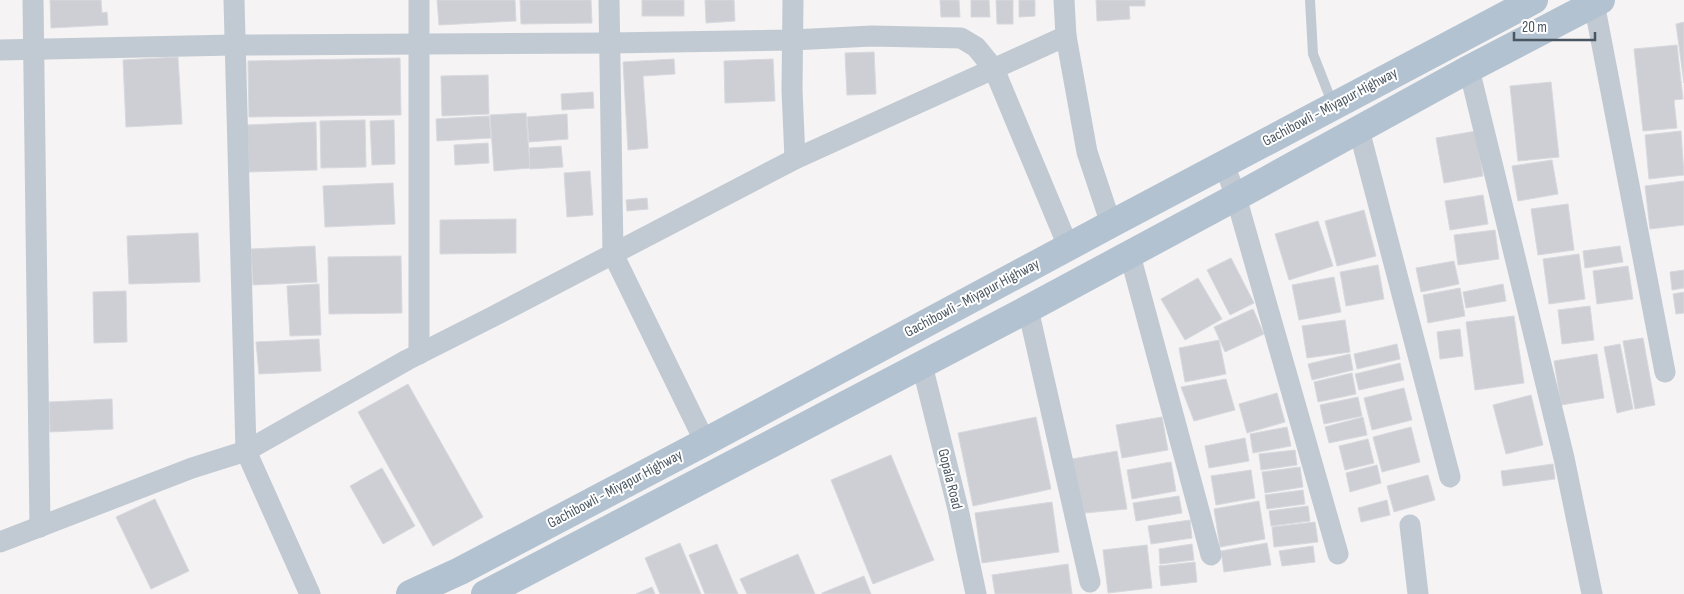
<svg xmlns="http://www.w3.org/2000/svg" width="1684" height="594" font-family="'Sofia Sans Condensed',sans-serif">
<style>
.building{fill:#cdcfd5;stroke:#d7d9de}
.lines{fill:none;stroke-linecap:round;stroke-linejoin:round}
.lane{stroke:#c1cad2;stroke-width:10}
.street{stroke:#c1cad2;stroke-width:21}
.primary{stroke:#b3c2d1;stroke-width:28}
.labels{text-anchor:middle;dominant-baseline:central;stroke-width:4;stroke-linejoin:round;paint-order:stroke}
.street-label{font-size:15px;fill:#4a5661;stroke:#fff}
</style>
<rect width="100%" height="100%" fill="#f5f3f3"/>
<g class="building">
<path d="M50,0H101L102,13L107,12L108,25L51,28Z"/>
<path d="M437,0H515L516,21L439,25Z"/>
<path d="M520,0H591L592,23L521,24Z"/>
<rect x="642" y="0" width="42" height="16"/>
<path d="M705,0H734L735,21L706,23Z"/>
<path d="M940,0H959L960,17H941Z"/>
<path d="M971,0H989L990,17H971Z"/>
<path d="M996,0H1013V24H997Z"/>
<path d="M1019,0H1035V16L1019,17Z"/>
<path d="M1096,0H1145V6H1129L1130,19L1097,21Z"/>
<path d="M1684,22V83L1676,24Z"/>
<path d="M1677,45L1683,99L1674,100L1677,128L1643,131L1634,49Z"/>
<path d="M874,52L876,94L847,95L845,53Z"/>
<path d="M178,57L182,124L126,127L123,60Z"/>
<path d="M400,58L401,115L249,117L248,61Z"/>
<path d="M674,59L675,74L643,76L648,148L628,150L623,62Z"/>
<path d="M773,59L775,101L725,103L724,61Z"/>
<path d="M488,75L489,114L442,116L441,76Z"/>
<path d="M1551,82L1559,157L1518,161L1510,86Z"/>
<path d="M593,92L594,108L562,110L561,94Z"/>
<path d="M526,113L530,168L494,171L490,115Z"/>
<path d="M567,114L568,139L529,142L527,117Z"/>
<path d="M489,116L491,138L437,141L436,119Z"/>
<path d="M365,120L366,167L321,168L320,121Z"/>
<path d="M394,120L395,164L372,165L370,121Z"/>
<path d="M316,122L317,170L249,172L247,125Z"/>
<path d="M1476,131L1483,176L1444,183L1436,138Z"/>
<path d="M1681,131L1684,175L1649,179L1645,135Z"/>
<path d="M488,143L489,163L455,165L454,145Z"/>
<path d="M561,146L563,167L530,169L529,148Z"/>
<path d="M1552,160L1558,194L1518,201L1512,166Z"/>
<path d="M590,171L593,215L567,217L564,173Z"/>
<path d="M1684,181V225L1650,229L1645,186Z"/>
<path d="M393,183L395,224L325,227L323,186Z"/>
<path d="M1483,195L1488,224L1450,230L1445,201Z"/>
<path d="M647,198L648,209L627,211L626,200Z"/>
<path d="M1568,204L1574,250L1538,255L1531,209Z"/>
<path d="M1364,210L1376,256L1337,266L1325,221Z"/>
<path d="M516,219V253L440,254V220Z"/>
<path d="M1318,221L1333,266L1289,280L1275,234Z"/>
<path d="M1495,230L1499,259L1458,265L1454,235Z"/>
<path d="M198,233L200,282L129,284L127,236Z"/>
<path d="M315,246L317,282L253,285L251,249Z"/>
<path d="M1620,246L1623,262L1585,268L1583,251Z"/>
<path d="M1579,254L1585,299L1549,304L1543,259Z"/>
<path d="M401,256L402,313L329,314L328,257Z"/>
<path d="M1231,258L1254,303L1230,315L1207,270Z"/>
<path d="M1454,261L1459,284L1421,292L1416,268Z"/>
<path d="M1378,265L1384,299L1346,306L1340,272Z"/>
<path d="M1628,266L1633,299L1597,304L1593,271Z"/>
<path d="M1684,270V288L1672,290L1670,272Z"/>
<path d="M1334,277L1341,312L1299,320L1292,285Z"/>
<path d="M1198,278L1222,319L1185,340L1161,299Z"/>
<path d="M319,284L321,335L290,336L287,286Z"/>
<path d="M1503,284L1506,301L1466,308L1463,292Z"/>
<path d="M1460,288L1465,316L1428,323L1423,295Z"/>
<path d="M126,291L127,342L94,343L93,292Z"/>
<path d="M1684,292V313L1676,314L1673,294Z"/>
<path d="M1590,306L1594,340L1562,344L1558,310Z"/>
<path d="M1253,309L1264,334L1225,352L1214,327Z"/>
<path d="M1514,316L1524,383L1475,390L1466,322Z"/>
<path d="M1345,320L1350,352L1307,358L1302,326Z"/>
<path d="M1460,329L1463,356L1440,359L1437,332Z"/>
<path d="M1643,338L1655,405L1635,409L1623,341Z"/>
<path d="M319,339L321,371L259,374L256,342Z"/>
<path d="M1219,340L1226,374L1185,382L1179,348Z"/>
<path d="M1397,344L1400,359L1357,369L1354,354Z"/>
<path d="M1620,344L1633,409L1617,413L1604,347Z"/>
<path d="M1350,354L1353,370L1312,380L1308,364Z"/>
<path d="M1597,354L1604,398L1561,405L1554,361Z"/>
<path d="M1400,363L1404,380L1359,390L1355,374Z"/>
<path d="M1352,373L1356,394L1318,402L1314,382Z"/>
<path d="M1226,379L1235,410L1194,421L1181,387Z"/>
<path d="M408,384L483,517L433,546L358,412Z"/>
<path d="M1404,388L1412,420L1372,430L1364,398Z"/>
<path d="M1277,393L1285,422L1247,433L1239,404Z"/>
<path d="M1531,395L1543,445L1506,454L1493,405Z"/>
<path d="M1358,397L1362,416L1324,424L1320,405Z"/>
<path d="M112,399L113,429L50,432L49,402Z"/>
<path d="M1036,417L1051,489L973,506L958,433Z"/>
<path d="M1162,417L1168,450L1122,458L1116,425Z"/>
<path d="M1363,417L1367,435L1329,443L1325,427Z"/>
<path d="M1287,427L1291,446L1253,453L1250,434Z"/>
<path d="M1411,427L1420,462L1382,472L1373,437Z"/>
<path d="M1245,438L1249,461L1209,468L1205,446Z"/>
<path d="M1368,439L1374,463L1345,470L1339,446Z"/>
<path d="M1295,450L1297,465L1261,470L1259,454Z"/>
<path d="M1117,451L1127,509L1085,513L1072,459Z"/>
<path d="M891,455L934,560L873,584L831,480Z"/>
<path d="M1171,462L1176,491L1132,499L1127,470Z"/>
<path d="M1553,464L1555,479L1503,486L1501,471Z"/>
<path d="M1377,465L1381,483L1350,492L1346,473Z"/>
<path d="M1300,467L1303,487L1265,493L1262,472Z"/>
<path d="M382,468L415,526L383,544L350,486Z"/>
<path d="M1251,470L1255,498L1216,505L1211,476Z"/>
<path d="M1428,475L1435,500L1394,512L1387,486Z"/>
<path d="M1303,490L1305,504L1267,509L1265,495Z"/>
<path d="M1179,496L1182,513L1136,521L1133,503Z"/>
<path d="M155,499L189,571L151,589L116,517Z"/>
<path d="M1387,500L1390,515L1361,522L1358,508Z"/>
<path d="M1259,501L1265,539L1220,547L1214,509Z"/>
<path d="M1052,502L1059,552L982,563L975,513Z"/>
<path d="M1308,506L1310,521L1271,526L1269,511Z"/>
<path d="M1190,520L1192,538L1151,544L1148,526Z"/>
<path d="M1315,522L1318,542L1274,547L1272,527Z"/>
<path d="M680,543L701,594H660L645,558Z"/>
<path d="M1267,543L1271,565L1224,572L1221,551Z"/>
<path d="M717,544L738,594H705L689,555Z"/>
<path d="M1192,544L1194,560L1160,564L1159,549Z"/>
<path d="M1147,545L1152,588L1108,593L1103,550Z"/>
<path d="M1313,546L1315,562L1282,566L1279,551Z"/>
<path d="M798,554L815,594H747L740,579Z"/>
<path d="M1195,562L1197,582L1161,586L1159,566Z"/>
<path d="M1068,564L1072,594H995L992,575Z"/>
<path d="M864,576L871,594H822V593Z"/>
<path d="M652,587L655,594H636Z"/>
</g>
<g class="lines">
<path class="lane" d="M1310,0L1313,54L1333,105"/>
<g class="street">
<path d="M33,0L40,527"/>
<path d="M234,0L246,451L310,594"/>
<path d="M419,0V354"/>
<path d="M609,0L613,254L705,442"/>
<path d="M793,0L792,90L795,159"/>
<path d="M1064,0L1066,36L1087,152L1111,224"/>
<path d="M1594,3L1665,372"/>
<path d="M0,50L234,45L609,43L792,40L872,36L961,38L976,47L994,69L1068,246"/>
<path d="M1469,69L1564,458L1592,594"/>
<path d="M1359,130L1450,477"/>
<path d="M1224,164L1236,197L1338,554"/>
<path d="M1130,255L1211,555"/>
<path d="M1028,309L1090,582"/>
<path d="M922,365L958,509L976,594"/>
<path d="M1410,525L1418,594"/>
<path d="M0,542L192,468L246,451L407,360L492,317L795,159L1066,36"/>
</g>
<g class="primary">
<path d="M410,594L460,571L705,442L1111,224L1534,0"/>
<path d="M485,594L1028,309L1236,197L1469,69L1601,0"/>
</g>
</g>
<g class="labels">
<g class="street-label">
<text transform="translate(1330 107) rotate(-28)">Gachibowli - Miyapur Highway</text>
<text transform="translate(972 298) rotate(-28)">Gachibowli - Miyapur Highway</text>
<text transform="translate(950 479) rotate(76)">Gopala Road</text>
<text transform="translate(615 489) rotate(-28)">Gachibowli - Miyapur Highway</text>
</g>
</g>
<path d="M1514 32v8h81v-8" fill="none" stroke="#4a5661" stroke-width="2.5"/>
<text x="1522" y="32" font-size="15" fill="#4a5661" stroke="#ffffff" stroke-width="4" paint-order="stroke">20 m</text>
</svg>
